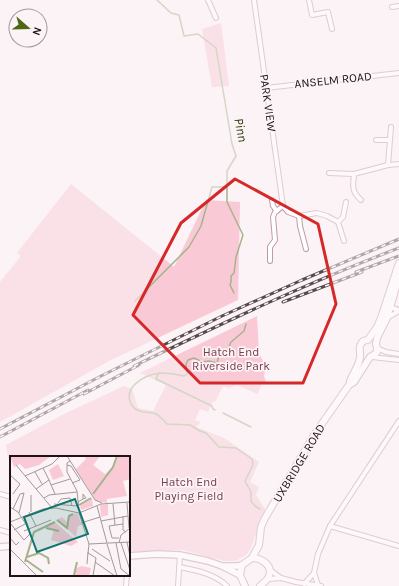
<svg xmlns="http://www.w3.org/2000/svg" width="399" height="586" font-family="Karla,sans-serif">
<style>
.green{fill:#f9cad6}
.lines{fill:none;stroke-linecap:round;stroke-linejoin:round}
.stream{stroke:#a5b48e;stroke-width:1.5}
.street-casing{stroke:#bf9ca5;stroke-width:6}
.secondary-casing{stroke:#bf9ca5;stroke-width:8}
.primary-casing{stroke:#bf9ca5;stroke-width:8}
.street{stroke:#fff;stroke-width:4}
.secondary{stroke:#fff;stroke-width:5.5}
.primary{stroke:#fff;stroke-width:6}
.rail-casing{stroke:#554a4d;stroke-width:3}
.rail{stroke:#fbf3f5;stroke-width:1.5;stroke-dasharray:4.5;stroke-linecap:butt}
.marked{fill:none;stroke:#d62828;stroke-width:3;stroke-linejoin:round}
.labels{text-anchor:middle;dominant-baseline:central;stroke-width:3.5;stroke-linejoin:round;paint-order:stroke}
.street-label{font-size:12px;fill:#201317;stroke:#fbf3f5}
.park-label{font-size:12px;fill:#793d50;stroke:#fbf3f5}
.water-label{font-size:13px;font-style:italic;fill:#253305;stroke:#fbf3f5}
.inset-river{fill:none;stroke:#a5b48e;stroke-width:2}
.inset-road{fill:none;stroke:#a3999c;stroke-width:1}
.view{fill:#0f766e;fill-opacity:0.15;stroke:#0f766e;stroke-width:2}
.inset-edge{fill:none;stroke:#201317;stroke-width:2}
</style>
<rect width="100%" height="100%" fill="#fbf3f5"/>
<g class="green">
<path d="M221,23L229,86L212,87L202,29Z"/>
<path d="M71,184L158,254L174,267L206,200L240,202L238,300L111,360L0,422V282L21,256L17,253Z"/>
<path d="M257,316L259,353L266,367L264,376L266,382L261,385L258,394L237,385L229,388L223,386L215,402L213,401L208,412L200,409L195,420L201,422L196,427L224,438L259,462L250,482L259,487L256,495L265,509L251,548L247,554L236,561H224L183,550L129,552V457H11V460L8,458L6,445L64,414L124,386L132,389L138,408L153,411L166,385L140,373Z"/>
</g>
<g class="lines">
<g class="stream">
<path d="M157,0L171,13L179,15L184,36L198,34L216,48L232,144L236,156L227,171V202L243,235L236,257L234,273L231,276V282L230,285L234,293"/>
<path d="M135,301L189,247L201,226L212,187H226"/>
<path d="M246,324L244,331L231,342L227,351L219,356L217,363L209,361L202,362L194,358L188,360L186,364L187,374L184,376C176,374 168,373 160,373C144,375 120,388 133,407C139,414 149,411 156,414C160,416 164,421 167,424L190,425L200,431L206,433L219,447L236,448L252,459L253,465L245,481L251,492V501L255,506L260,509"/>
<path d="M158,374L156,379L212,406L213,409L215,410"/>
<path d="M223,413L251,427"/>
</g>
<defs>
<g id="street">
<path d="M208,0L216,18"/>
<path d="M254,0L283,206"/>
<path d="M309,0L312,15L328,12L332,29"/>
<path d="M392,7L399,6"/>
<path d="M266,88L399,73"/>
<path d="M376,140H389"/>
<path d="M388,165L391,127"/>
<path d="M329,173L354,174L388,165L399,164"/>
<path d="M354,174C353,186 351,191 361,200"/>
<path d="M272,200L273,206L277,211"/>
<path d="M283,206L288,212L299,216L317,213L327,216L338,222L344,241"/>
<path d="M299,216L300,226L306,249"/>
<path d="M338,222L343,217L346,202"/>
<path d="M270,261V247L275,240L273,217L275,212L283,206"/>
<path d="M389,307L399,310"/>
<path d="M387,318L399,311"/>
<path d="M377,348L386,352L399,354"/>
<path d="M372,357L399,360"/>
<path d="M0,494L11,497"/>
<path d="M330,526L399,546"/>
<path d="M0,530L11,533"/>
<path d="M179,567C196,570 215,574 227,586"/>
<path d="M270,570L281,578"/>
<path d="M314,573L318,554L330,526L399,421"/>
<path d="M268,579L281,578L296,582L321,586"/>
<path d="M304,584L314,573L318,585"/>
<path d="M126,586L127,575"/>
<path d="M178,586L180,555"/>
</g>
<g id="secondary">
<path d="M0,547L11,546"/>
<path d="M129,556L157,554L180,555L208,561L222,566L240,575"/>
<path d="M224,566H238L242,565"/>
</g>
<g id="primary">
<path d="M350,381C353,373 359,366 360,357C361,353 358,348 361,344C362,341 365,340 368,340L377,327L381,318L399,263"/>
<path d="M252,558C261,558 273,565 269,576C268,580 263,583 260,586"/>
<path d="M245,586L240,575L242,565L252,558L259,545L261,527L265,518L314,435L349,385L354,382L370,357L375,354L377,352V348L376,344L377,338L387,318L399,277"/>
</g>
</defs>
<use href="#street" class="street-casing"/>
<use href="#secondary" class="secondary-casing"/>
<use href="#primary" class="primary-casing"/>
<use href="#street" class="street"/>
<use href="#secondary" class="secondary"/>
<use href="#primary" class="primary"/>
<defs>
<g id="rail">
<path d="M356,272L399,256"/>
<path d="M283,302L362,272"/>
<path d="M134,366C221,324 309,282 399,248"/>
<path d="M84,394L139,365"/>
<path d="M0,429L101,376L222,316L302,280L399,239"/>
<path d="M0,437L88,390"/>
</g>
</defs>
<use href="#rail" class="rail-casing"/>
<use href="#rail" class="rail"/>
</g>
<path d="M0 0H399V586H0ZM235,179L318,224L336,304L303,383H200L133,315L181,223Z" fill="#fbf3f5" fill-opacity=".55" fill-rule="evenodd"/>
<path class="marked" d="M235,179L318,224L336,304L303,383H200L133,315L181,223Z"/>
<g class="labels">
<g class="street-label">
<text transform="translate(333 80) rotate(-6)">ANSELM ROAD</text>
<text transform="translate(268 103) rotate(82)">PARK VIEW</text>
<text transform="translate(299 463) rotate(-59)">UXBRIDGE ROAD</text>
</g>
<g class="park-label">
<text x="231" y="352">Hatch End<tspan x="231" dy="14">Riverside Park</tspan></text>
<text x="189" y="482">Hatch End<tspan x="189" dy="14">Playing Field</tspan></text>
</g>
<g class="water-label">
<text transform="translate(241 130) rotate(79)">Pinn</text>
</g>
</g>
<g transform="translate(10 456)">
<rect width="120" height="120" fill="#fbf3f5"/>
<path d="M0,0H41L29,9L15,13L10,8L4,11ZM74,0H90L83,9L95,18L103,11L107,0H120V23L113,25L117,40L97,43V47L86,45L66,13L76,3ZM48,8L54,20L43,24L39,14ZM82,42L83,50L71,54L70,49ZM98,48V59L91,61L90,49ZM67,57L72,69L68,70L66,81L57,73L58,70L55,72L46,64L52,61L57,66L59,59ZM45,66L55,75L68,86L61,90L41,84L44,73L38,72L37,69ZM71,110L81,112L79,120H64L65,113Z" fill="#f9cad6"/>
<path class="inset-river" d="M83,38L103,11L107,0M69,49L81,42M47,64L57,72L59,60L63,58M36,72L49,75M17,101L29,97L38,102L39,108M16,104L33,116M15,106L24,76L45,66M64,119L67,106"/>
<path class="inset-road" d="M57,0L85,44L92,47M60,5L57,7V16L67,35L69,54M6,9L42,52M57,9L61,10L70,24L62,27M25,16L32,28M0,19L10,28L3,38M15,20L42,8L50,0M39,24L45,38M41,29L60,23M26,33L39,24L33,12M34,42L39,39L67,36M68,46L73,43V38L76,42L73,43M48,47L51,43L60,42L62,50M117,47L119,72M44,48L67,50M103,48L105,69M87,50L97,87M0,51L8,56L17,70M3,53L10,38L14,37L9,57M19,56L26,70M21,56V39M69,57L79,88L78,97L86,102L83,120M113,60V74L116,76M91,65L118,60M0,66L33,53L46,52L69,57L91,48L120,46M0,67L14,84L21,77M71,67L90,61M4,74L15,68M14,75L41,64M0,82L6,89L9,86M109,82H102L99,70L113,68M117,86L120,100M106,87L111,113L120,120M109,87L111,79L119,73M111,87L120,114M79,88L120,86M97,88L107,120M0,93L27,120M82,93L100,105M85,106L105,120M77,108L78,96"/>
<path class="view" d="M65,43L78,78L27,96L14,61Z"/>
<rect width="120" height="120" class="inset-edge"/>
</g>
<g transform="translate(28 28) rotate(110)"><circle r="19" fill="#fbf3f5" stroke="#a3999c"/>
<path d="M0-3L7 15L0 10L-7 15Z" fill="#4e6614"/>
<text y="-6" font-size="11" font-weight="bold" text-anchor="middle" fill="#201317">N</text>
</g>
</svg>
